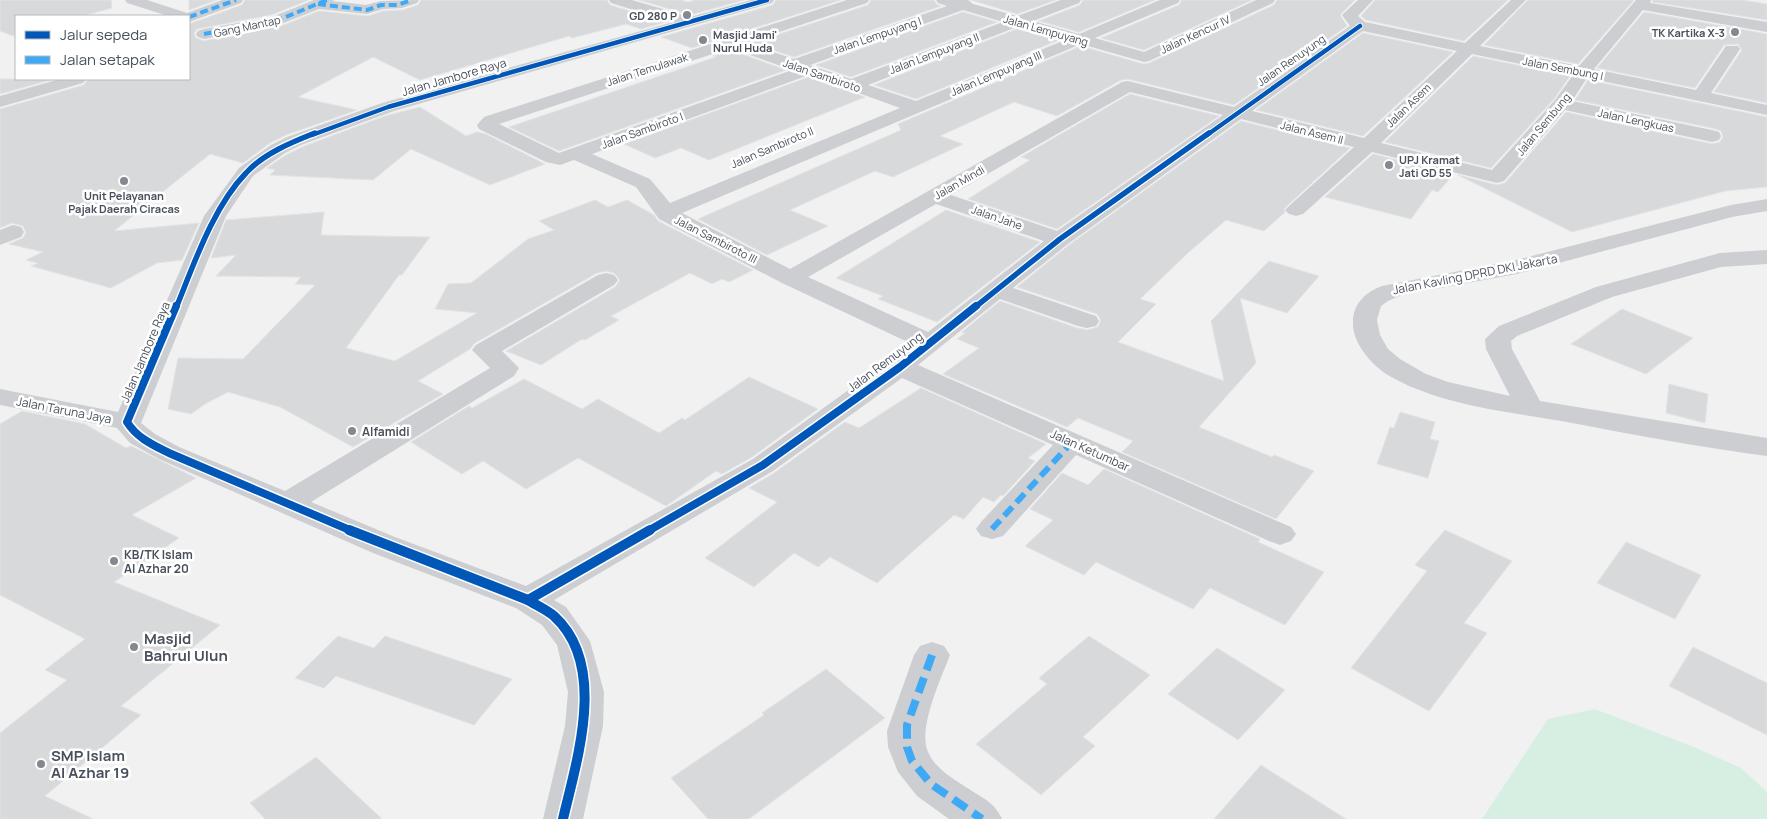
<svg xmlns="http://www.w3.org/2000/svg" width="1767" height="819" font-family="Manrope,sans-serif">
<style>
.green{fill:#d7eee3}
.building{fill:#d8d9db;stroke:#e2e3e4}
.lines{fill:none;stroke-linecap:round;stroke-linejoin:round}
.minor{fill:#ccced1;fill-rule:evenodd}
.quiet-far2{stroke:#3fa9f5;stroke-width:4;stroke-dasharray:8 4;stroke-linecap:butt}
.quiet-far1{stroke:#3fa9f5;stroke-width:6;stroke-dasharray:12 6;stroke-linecap:butt}
.quiet{stroke:#3fa9f5;stroke-width:8;stroke-dasharray:16 8;stroke-linecap:butt}
.cycleway-far3-casing{stroke:#fff;stroke-width:6}
.cycleway-far2-casing{stroke:#fff;stroke-width:8}
.cycleway-far1-casing{stroke:#fff;stroke-width:11}
.cycleway-casing{stroke:#fff;stroke-width:13}
.cycleway-far3{stroke:#0057b8;stroke-width:4.5}
.cycleway-far2{stroke:#0057b8;stroke-width:5.5}
.cycleway-far1{stroke:#0057b8;stroke-width:8}
.cycleway{stroke:#0057b8;stroke-width:10}
.poi-dot{fill:#848890;stroke:#fff;stroke-width:2}
.labels{text-anchor:middle;dominant-baseline:central;stroke-width:5;stroke-linejoin:round;paint-order:stroke}
.far-poi-label{font-size:11px;font-weight:bold;fill:#49505c;stroke:#fff;text-anchor:end}
.far-street-label{font-size:11px;fill:#49505c;stroke:#fff}
.street-label{font-size:12px;fill:#49505c;stroke:#fff}
.poi-label{font-size:12px;font-weight:bold;fill:#49505c;stroke:#fff;text-anchor:start}
.near-poi-label{font-size:15px;font-weight:bold;fill:#49505c;stroke:#fff;text-anchor:start}
</style>
<rect width="100%" height="100%" fill="#f1f1f1"/>
<path class="green" d="M1595,709L1694,747L1741,768L1767,792V819H1482L1548,719Z"/>
<g class="building">
<path d="M0,0H111L112,8L82,16H16V35L13,36L0,31Z"/>
<path d="M189,0H217L189,10Z"/>
<path d="M245,0H309L271,15L197,29L194,33L196,38L204,41L281,26L319,11L368,16L383,11L403,10L418,5L421,0H607L610,5L666,22L641,29L626,24L572,38L569,36L420,80L373,57L298,97L357,110L286,135L270,143L243,163L210,154L114,231L199,223L182,260L157,263L111,288L31,266L38,263L26,260L43,252L9,244L23,238L26,233L23,226L12,223L0,228V109L84,85L88,79H189V24L242,5Z"/>
<path d="M639,0H681L688,2L695,0H744L690,15Z"/>
<path d="M776,0H841L692,48L661,37L773,5Z"/>
<path d="M871,0H934L936,4L941,6L794,57L752,43L868,5Z"/>
<path d="M971,0H1056L1017,14Z"/>
<path d="M1083,0H1155L1079,32L1039,21L1080,5Z"/>
<path d="M1182,0H1252L1144,50L1101,38L1179,5Z"/>
<path d="M1277,0H1355L1340,15L1347,26L1234,105L1128,79L1121,80L1057,116L1014,102L940,136L963,144L893,177L875,171L790,210L828,226L767,255L698,219L901,130L898,124L1081,46L1143,64L1149,63L1274,5Z"/>
<path d="M1375,0H1508L1464,41L1366,20L1361,16Z"/>
<path d="M1528,0H1634L1578,64L1484,45Z"/>
<path d="M1653,0H1742L1767,4V20L1652,2Z"/>
<path d="M963,12L997,22L851,77L816,65Z"/>
<path d="M1644,12L1767,34V103L1714,92L1742,50L1738,44L1724,45L1695,88L1597,68Z"/>
<path d="M1019,28L1059,40L916,99L874,85Z"/>
<path d="M1363,33L1453,52L1363,136L1256,110Z"/>
<path d="M731,50L786,70L559,151L509,127L716,57L713,56Z"/>
<path d="M1473,56L1570,76L1554,99L1491,168L1385,142Z"/>
<path d="M809,77L865,97L709,160L681,148L655,158L624,144Z"/>
<path d="M0,79H54L0,94Z"/>
<path d="M1588,80L1767,117V187L1725,191L1572,232L1458,175L1497,185L1505,183L1566,112L1712,144L1720,142L1723,137L1721,131L1712,128L1575,100Z"/>
<path d="M1130,94L1219,116L1057,229L968,199L1030,160L1021,157Z"/>
<path d="M420,107L466,136L477,132L486,134L545,164L490,185L411,149L373,180L270,175L275,170L267,168L286,155L302,147L385,116Z"/>
<path d="M1241,121L1350,148L1288,205L1284,209L1285,212L1264,231L1226,220L1189,252L1140,299L1156,304L1118,342L1224,381L1211,321L1269,261L1319,276L1287,313L1240,298L1256,363L1199,427L1272,457L1274,455L1314,471L1276,519L1122,452L1133,441L1078,418L1067,427L943,374L979,348L957,339L965,333L962,332L1000,301L1077,328L1087,330L1098,327L1101,320L1097,314L1017,287L1069,245Z"/>
<path d="M1373,154L1454,174L1438,192L1432,190L1411,219L1325,197Z"/>
<path d="M595,200L608,207L627,200L654,215L658,221L753,270L729,282L722,279L712,284L690,273L611,316L619,320L585,340L582,339L541,365L506,351L615,287L620,280L614,273L606,271L597,273L475,343L470,349L418,381L443,394L353,447L280,407L228,392L205,404L191,414L168,409L178,358L243,359L315,285L295,284L301,277L216,276L236,255L211,258L226,220L324,212L321,235L430,237L402,275H399L346,348L395,361L477,313L435,309L448,284L471,283L528,239L554,230L539,221Z"/>
<path d="M946,210L1040,242L937,322L878,299L883,296L836,278Z"/>
<path d="M1622,309L1693,338L1646,374L1571,344Z"/>
<path d="M749,377L818,409L752,457L722,474L716,471L666,506L578,458L526,489L483,461L462,474L411,442L469,406L472,408L524,379L582,409L598,399L659,433L682,418L685,420Z"/>
<path d="M1669,384L1708,394L1705,423L1666,413Z"/>
<path d="M921,388L1046,444L1028,458L1035,461L1003,496L1001,495L994,502L983,497L964,519L954,515L877,583L830,557L818,567L794,553L754,587L705,558L777,502L749,488L774,473L845,422L859,428Z"/>
<path d="M22,411L85,424L126,448L131,446L196,478L132,515L179,538L114,582L220,625L121,706L141,715L45,796L93,819H0V733L67,680L45,670L85,639L0,595V424Z"/>
<path d="M1400,412L1435,422L1430,439L1439,441L1428,478L1377,464L1390,427L1394,428Z"/>
<path d="M1104,469L1260,539L1258,542L1324,572L1285,625L1210,588L1193,609L1096,562L1084,575L1025,546L1053,520L1030,509L1062,473L1088,485Z"/>
<path d="M1445,530L1512,561L1464,623L1487,633L1429,711L1351,668L1427,571L1415,565Z"/>
<path d="M1626,542L1701,575L1675,619L1597,583Z"/>
<path d="M338,636L374,648L385,636L512,679L474,725L336,676L324,688L295,678Z"/>
<path d="M1089,636L1150,675L1083,737L1095,746L1041,795L976,744L1047,684L1039,678Z"/>
<path d="M1693,647L1767,683V735L1669,686Z"/>
<path d="M1217,648L1285,690L1238,740L1168,694Z"/>
<path d="M826,669L885,718L749,819H708L671,778L764,715L762,713Z"/>
<path d="M316,757L382,819H265L250,803Z"/>
<path d="M1261,765L1346,819H1214Z"/>
</g>
<g class="lines">
<g class="minor">
<path d="M125,0H147L187,13L222,0H243L241,3L189,22V16H168L127,3Z"/>
<path d="M314,0H334L333,1L366,5L381,1L419,0L417,3L402,8L383,9L367,14L319,9L281,24L204,39L198,37L196,34L198,31L204,29L272,17Z"/>
<path d="M609,0H632L690,17L751,0H774L772,3L394,111L301,145L285,153L253,176L226,216L141,423L155,434L179,447L285,491L490,368L472,350L476,345L598,275L606,273L614,275L618,280L614,285L502,351L519,368L514,376L311,502L395,537L526,586L753,459L912,344L782,283L659,219L636,187L574,160L560,165L546,162L479,129L477,125L484,117L847,0H869L867,3L746,43L794,59L947,6L938,3L936,0H968L973,4L1017,16L1061,0H1081L1079,3L1033,21L1079,34L1160,0H1180L1178,3L1095,38L1144,52L1256,0H1275L1273,3L1149,61L1144,62L1081,44L682,213L790,269L1122,82L1128,81L1234,107L1350,26L1342,15L1358,0H1373L1358,16L1365,22L1465,43L1511,0H1526L1480,46L1579,66L1636,0H1651L1650,3L1767,22V32L1643,10L1594,69L1696,90L1726,46H1738L1740,49L1711,93L1767,105V115L1587,78L1572,101L1712,130L1719,132L1721,136L1719,140L1712,142L1565,110L1504,181L1497,183L1372,152L1303,214L1296,216L1289,214L1285,210L1289,206L1354,147L1241,119L1068,244L1013,288L1096,316L1099,321L1096,326L1087,328L1078,326L1000,299L918,365L1291,527L1296,534L1291,541L1280,545L1269,541L1076,455L1003,536L992,539L981,536L976,529L981,522L1053,445L902,378L773,471L554,600L566,607L590,641L604,692L603,726L583,819H543L565,726L568,692L557,645L542,625L516,608L373,553L159,459L130,443L117,428L0,405V389L118,412L204,216L239,168L271,145L287,137L382,103L673,22L611,3ZM963,10L1003,22L851,79L810,65ZM1019,26L1065,40L916,101L868,85ZM1363,31L1457,51L1364,138L1252,111ZM731,48L792,70L559,153L499,124ZM1472,54L1573,75L1555,100L1492,170L1381,143ZM809,75L900,108L670,203L650,179L592,154ZM1130,92L1223,115L1057,231L951,195ZM936,204L1044,241L928,332L808,277Z"/>
<path d="M60,79H86L83,83L0,107V96Z"/>
<path d="M1767,199V211L1732,217L1517,274L1402,295L1388,301L1381,306L1377,320L1380,335L1388,349L1400,359L1426,374L1448,382L1510,396L1486,349L1485,339L1499,326L1596,287L1720,253L1767,250V264L1721,267L1612,297L1517,336L1511,341L1512,349L1540,401L1767,438V456C1698,447 1630,434 1561,421C1503,411 1438,405 1386,374C1370,363 1352,342 1353,322C1353,303 1366,292 1382,286L1516,260L1731,205Z"/>
<path d="M13,225L21,227L24,232L21,237L0,245V230Z"/>
<path d="M932,642L944,646L950,655C941,679 916,731 929,754C937,770 955,780 969,789C984,799 994,802 1002,819H949L917,796L898,772L888,747L887,731L914,655L920,646Z"/>
</g>
<g class="quiet-far2">
<path d="M318,4L367,10L381,5H397L412,0"/>
<path d="M189,17L236,0"/>
<path d="M204,34L276,21L327,0"/>
</g>
<path class="quiet-far1" d="M992,529L1072,442"/>
<path class="quiet" d="M932,655L907,725V747L912,761L931,784L982,819"/>
<defs>
<g id="cycleway-far3">
<path d="M312,135L388,107L767,0"/>
<path d="M1207,135L1360,26"/>
</g>
<g id="cycleway-far2">
<path d="M176,308C194,264 213,207 246,173C263,154 292,142 315,133"/>
<path d="M974,308L1060,239L1209,133"/>
</g>
<g id="cycleway-far1">
<path d="M176,306L127,422C137,438 153,445 169,453L352,531"/>
<path d="M648,531L763,465L900,367L976,306"/>
</g>
<g id="cycleway">
<path d="M349,530L528,600C536,605 547,610 554,616C608,665 577,759 563,819"/>
<path d="M528,600L650,530"/>
</g>
</defs>
<use href="#cycleway-far3" class="cycleway-far3-casing"/>
<use href="#cycleway-far2" class="cycleway-far2-casing"/>
<use href="#cycleway-far1" class="cycleway-far1-casing"/>
<use href="#cycleway" class="cycleway-casing"/>
<use href="#cycleway-far3" class="cycleway-far3"/>
<use href="#cycleway-far2" class="cycleway-far2"/>
<use href="#cycleway-far1" class="cycleway-far1"/>
<use href="#cycleway" class="cycleway"/>
</g>
<g class="poi-dot">
<circle cx="687" cy="15" r="5"/>
<circle cx="1735" cy="32" r="5"/>
<circle cx="703" cy="40" r="5"/>
<circle cx="1389" cy="165" r="5"/>
<circle cx="124" cy="181" r="5"/>
<circle cx="352" cy="431" r="5"/>
<circle cx="114" cy="561" r="5"/>
<circle cx="134" cy="647" r="5"/>
<circle cx="41" cy="764" r="5"/>
</g>
<g class="labels">
<g class="far-poi-label">
<text x="677" y="15">GD 280 P</text>
<text x="1725" y="32">TK Kartika X-3</text>
<text x="713" y="34" text-anchor="start">Masjid Jami'<tspan x="713" dy="13">Nurul Huda</tspan></text>
<text x="1399" y="159" text-anchor="start">UPJ Kramat<tspan x="1399" dy="13">Jati GD 55</tspan></text>
<text x="124" y="195" text-anchor="middle">Unit Pelayanan<tspan x="124" dy="13">Pajak Daerah Ciracas</tspan></text>
</g>
<g class="far-street-label">
<text transform="translate(247 26) rotate(-12)">Gang Mantap</text>
<text transform="translate(1046 30) rotate(16)">Jalan Lempuyang</text>
<text transform="translate(1195 34) rotate(-25)">Jalan Kencur IV</text>
<text transform="translate(877 35) rotate(-19)">Jalan Lempuyang I</text>
<text transform="translate(934 53) rotate(-21)">Jalan Lempuyang II</text>
<text transform="translate(1291 60) rotate(-35)">Jalan Renuyung</text>
<text transform="translate(1563 68) rotate(11)">Jalan Sembung I</text>
<text transform="translate(647 69) rotate(-18)">Jalan Temulawak</text>
<text transform="translate(996 73) rotate(-23)">Jalan Lempuyang III</text>
<text transform="translate(822 75) rotate(19)">Jalan Sambiroto</text>
<text transform="translate(1408 105) rotate(-44)">Jalan Asem</text>
<text transform="translate(1636 120) rotate(12)">Jalan Lengkuas</text>
<text transform="translate(1543 124) rotate(-50)">Jalan Sembung</text>
<text transform="translate(642 130) rotate(-20)">Jalan Sambiroto I</text>
<text transform="translate(1312 132) rotate(14)">Jalan Asem II</text>
<text transform="translate(772 147) rotate(-23)">Jalan Sambiroto II</text>
<text transform="translate(959 182) rotate(-30)">Jalan Mindi</text>
<text transform="translate(997 217) rotate(19)">Jalan Jahe</text>
<text transform="translate(716 239) rotate(27)">Jalan Sambiroto III</text>
</g>
<g class="street-label">
<text transform="translate(454 77) rotate(-16)">Jalan Jambore Raya</text>
<text transform="translate(1475 274) rotate(-11)">Jalan Kavling DPRD DKI Jakarta</text>
<text transform="translate(145 352) rotate(-67)">Jalan Jambore Raya</text>
<text transform="translate(885 362) rotate(-37)">Jalan Remuyung</text>
<text transform="translate(64 410) rotate(11)">Jalan Taruna Jaya</text>
<text transform="translate(1090 450) rotate(24)">Jalan Ketumbar</text>
</g>
<g class="poi-label">
<text x="362" y="431">Alfamidi</text>
<text x="124" y="554">KB/TK Islam<tspan x="124" dy="14">Al Azhar 20</tspan></text>
</g>
<g class="near-poi-label">
<text x="144" y="638">Masjid<tspan x="144" dy="17">Bahrul Ulun</tspan></text>
<text x="51" y="755">SMP Islam<tspan x="51" dy="17">Al Azhar 19</tspan></text>
</g>
</g>
<rect x="15" y="15" width="175" height="65" fill="#ffffff" stroke="#b6b9be"/>
<rect x="25" y="31" width="25" height="8" fill="#0057b8" stroke="#b6b9be"/>
<text x="60" y="40" font-size="15" fill="#49505c">Jalur sepeda</text>
<rect x="25" y="56" width="25" height="8" fill="#3fa9f5" stroke="#b6b9be"/>
<text x="60" y="65" font-size="15" fill="#49505c">Jalan setapak</text>
</svg>
